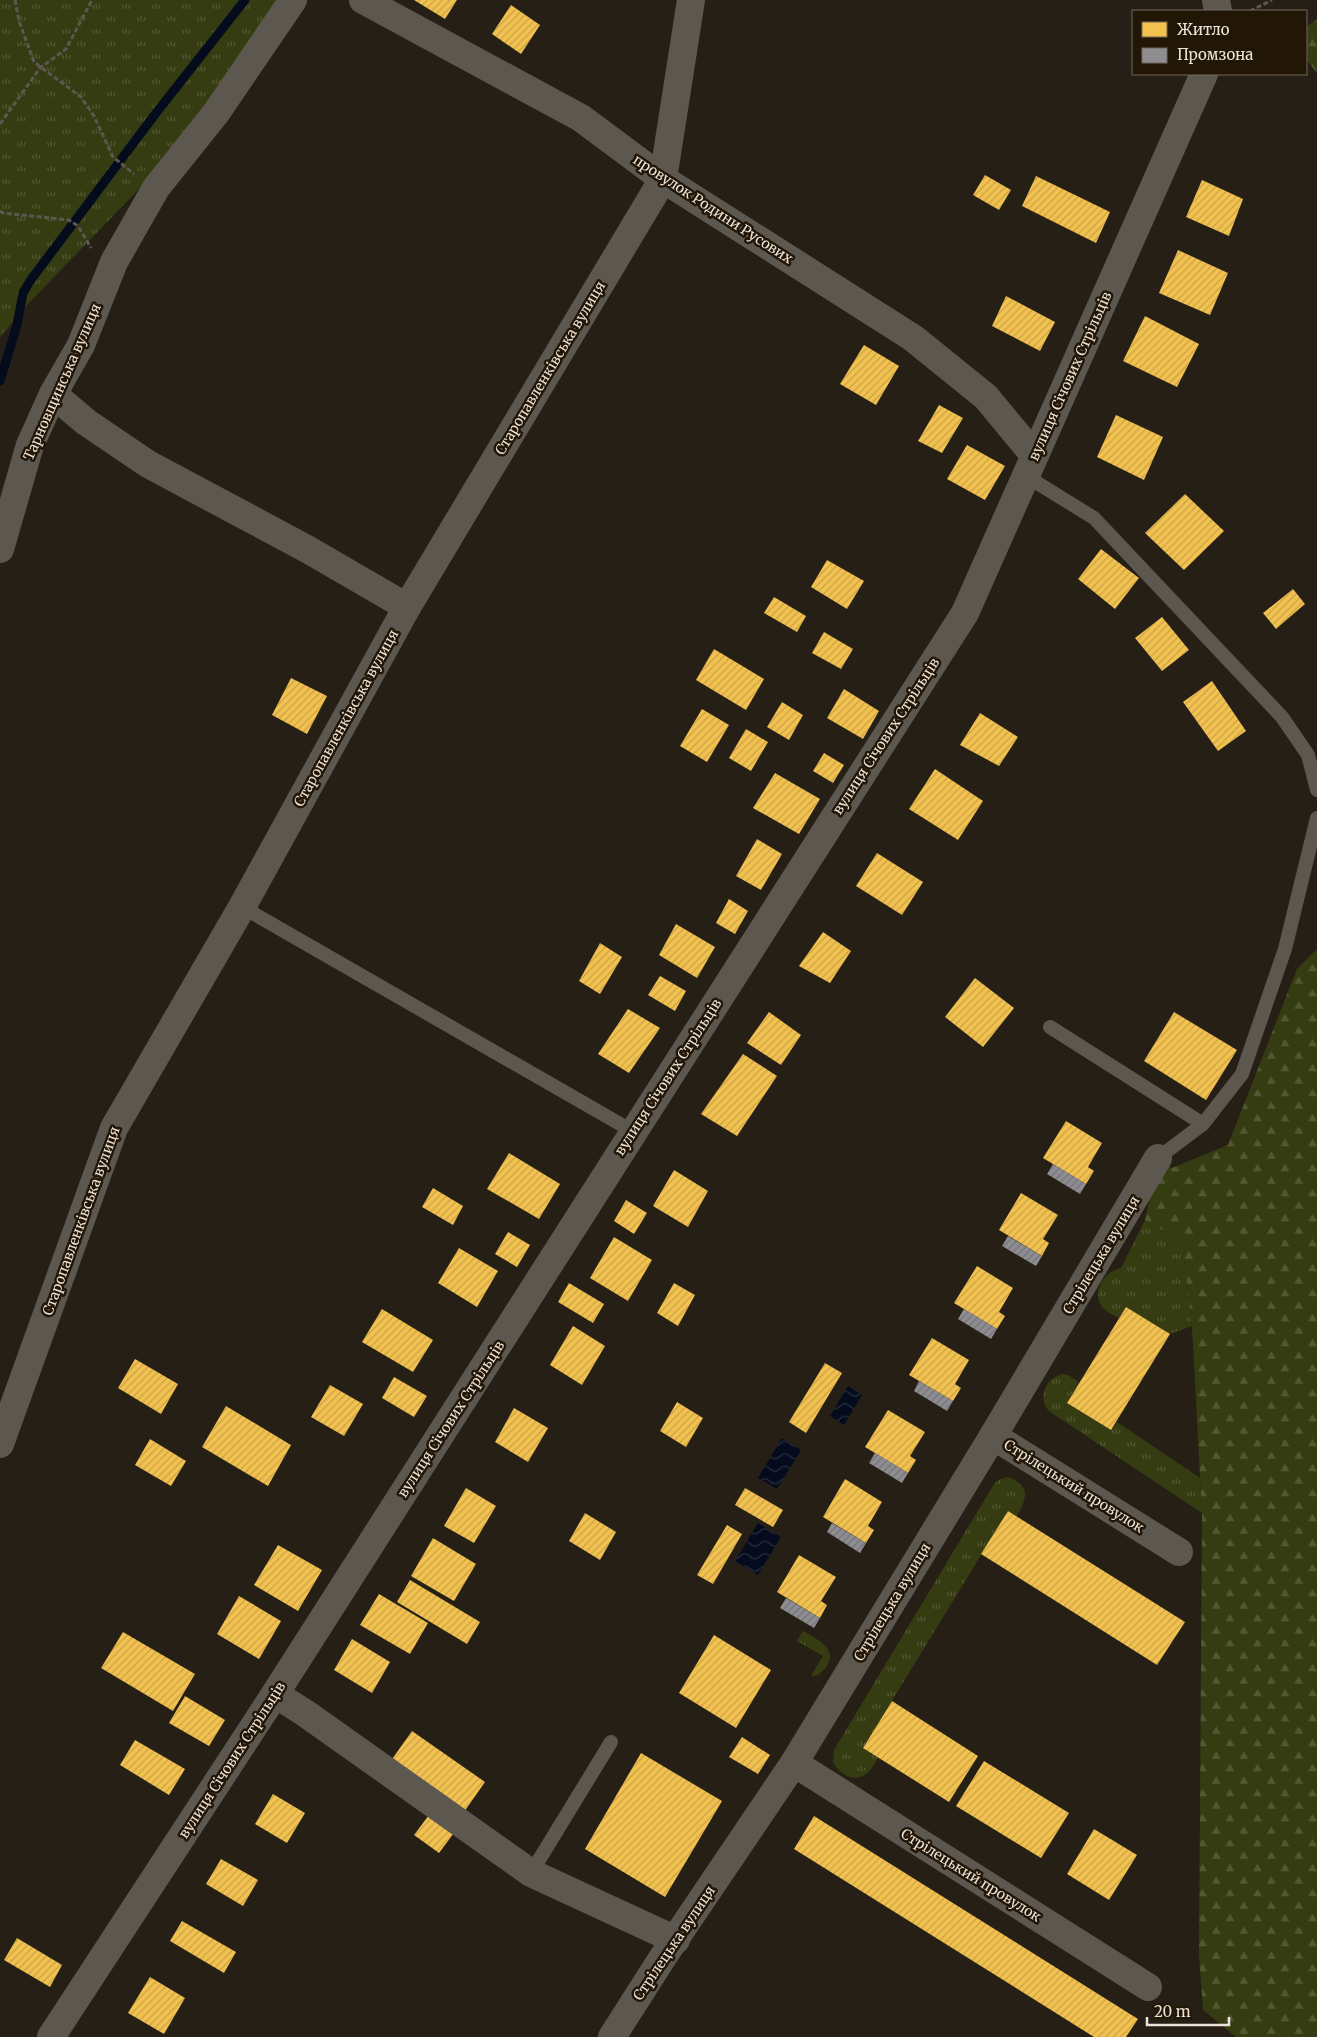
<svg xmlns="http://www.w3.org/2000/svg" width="1317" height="2037" font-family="Merriweather,serif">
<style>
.grass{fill:url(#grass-tufts)}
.forest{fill:url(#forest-firs)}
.water{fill:url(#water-waves)}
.homes{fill:url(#homes-hatch)}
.industry{fill:url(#industry-hatch)}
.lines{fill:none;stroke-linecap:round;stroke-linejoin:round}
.stream{stroke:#030b1d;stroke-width:9}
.path{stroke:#5c5850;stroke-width:3;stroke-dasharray:5 2.5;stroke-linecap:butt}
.lane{stroke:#5d584f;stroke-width:14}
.street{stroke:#5d584f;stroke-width:28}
.labels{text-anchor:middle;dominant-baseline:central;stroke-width:5;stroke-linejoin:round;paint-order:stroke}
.street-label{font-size:14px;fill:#ebe3d8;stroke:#221606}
</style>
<defs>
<pattern id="grass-tufts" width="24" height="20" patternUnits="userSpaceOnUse" patternTransform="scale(1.25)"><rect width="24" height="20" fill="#363c11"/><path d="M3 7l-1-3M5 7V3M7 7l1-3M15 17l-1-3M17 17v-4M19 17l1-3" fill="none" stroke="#535833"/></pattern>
<pattern id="forest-firs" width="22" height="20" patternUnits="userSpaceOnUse" patternTransform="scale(1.25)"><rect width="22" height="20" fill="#363c11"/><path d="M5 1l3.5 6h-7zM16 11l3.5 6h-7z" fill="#535833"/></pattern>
<pattern id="water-waves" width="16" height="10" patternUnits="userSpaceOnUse" patternTransform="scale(1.25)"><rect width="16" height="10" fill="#030b1d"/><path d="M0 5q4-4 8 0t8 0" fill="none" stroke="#282e3d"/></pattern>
<pattern id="homes-hatch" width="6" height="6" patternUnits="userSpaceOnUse" patternTransform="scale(1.25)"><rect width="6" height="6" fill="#f2c14e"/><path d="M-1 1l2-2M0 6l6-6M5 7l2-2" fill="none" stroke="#c7a24b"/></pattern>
<pattern id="industry-hatch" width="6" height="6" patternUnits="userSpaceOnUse" patternTransform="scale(1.25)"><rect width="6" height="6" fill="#8d8d92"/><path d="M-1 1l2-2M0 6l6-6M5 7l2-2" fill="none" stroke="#747376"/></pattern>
</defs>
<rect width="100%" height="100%" fill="#261f15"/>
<g class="grass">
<path d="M0,0H288L167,160L28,304L0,337Z"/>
<path d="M1145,1220L1182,1240L1192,1326L1170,1334L1126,1307L1119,1318C1114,1315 1106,1312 1102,1307C1091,1291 1105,1271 1121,1268Z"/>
<path d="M1062,1374L1068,1375L1079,1382L1067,1403L1111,1430L1117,1422L1200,1478L1202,1513L1049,1411C1037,1398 1046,1378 1062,1374Z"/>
<path d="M1008,1477C1031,1486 1027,1497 1017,1516L1008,1511L863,1748L878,1758C874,1764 870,1773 863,1776C851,1782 838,1772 833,1762L834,1750L994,1484L998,1480Z"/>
<path d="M803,1631C816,1639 838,1648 827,1666C824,1670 820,1674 815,1676H811L823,1656L797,1641Z"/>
</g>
<g class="forest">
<path d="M1317,19V73L1306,59V27Z"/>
<path d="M1317,949V2037H1236L1203,2010L1199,1955L1202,1513L1192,1326L1182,1241L1145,1220L1158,1158L1172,1168L1228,1145L1297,969Z"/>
</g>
<g class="water">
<path d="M848,1386L862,1395L844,1425L830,1416Z"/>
<path d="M782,1438L801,1450L777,1489L758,1478Z"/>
<path d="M758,1523L781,1537L758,1575L735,1561Z"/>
</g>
<g class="homes">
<path d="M414,0H457L445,19Z"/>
<path d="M511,5L540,25L521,54L492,34Z"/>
<path d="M985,175L1011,190L999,210L973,195Z"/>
<path d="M1036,176L1110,212L1096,243L1022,206Z"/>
<path d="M1202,180L1243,199L1229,236L1186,217Z"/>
<path d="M1178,250L1228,273L1210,315L1159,293Z"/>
<path d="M1006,296L1055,322L1040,351L992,326Z"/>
<path d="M1145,316L1199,344L1177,387L1123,361Z"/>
<path d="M864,345L899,366L876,405L840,384Z"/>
<path d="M939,405L963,418L942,453L918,441Z"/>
<path d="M1116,415L1163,437L1144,480L1097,457Z"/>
<path d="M967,445L1005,466L985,500L947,479Z"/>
<path d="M1185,494L1224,531L1184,570L1145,533Z"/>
<path d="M1101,549L1139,578L1115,609L1078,579Z"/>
<path d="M827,560L864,581L847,609L811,587Z"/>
<path d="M1293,589L1305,604L1276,629L1263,613Z"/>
<path d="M774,597L806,616L797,632L764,613Z"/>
<path d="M1162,617L1189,650L1162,671L1135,638Z"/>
<path d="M824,632L853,649L841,669L812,653Z"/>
<path d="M714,649L764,679L746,710L696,680Z"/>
<path d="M291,678L327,696L307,734L272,715Z"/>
<path d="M1212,681L1246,731L1218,751L1183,702Z"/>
<path d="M844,689L879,711L863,739L827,718Z"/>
<path d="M782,702L803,715L789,740L767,727Z"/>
<path d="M702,709L729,725L707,762L680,746Z"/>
<path d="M980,713L1018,737L999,766L960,745Z"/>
<path d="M746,729L768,742L751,771L729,758Z"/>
<path d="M824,753L844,765L833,783L813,771Z"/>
<path d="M935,769L983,801L958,840L909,809Z"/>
<path d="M775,773L820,799L799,834L753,808Z"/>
<path d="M757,839L782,854L761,890L736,876Z"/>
<path d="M877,853L923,882L902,915L856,886Z"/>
<path d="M729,899L748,911L735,934L716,923Z"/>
<path d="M676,924L715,947L697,978L659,955Z"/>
<path d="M823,932L851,951L830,983L799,966Z"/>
<path d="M600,943L622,957L600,994L579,981Z"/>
<path d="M660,976L686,991L675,1011L648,995Z"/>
<path d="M975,978L1014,1008L983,1047L945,1017Z"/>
<path d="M628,1009L660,1028L629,1073L598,1054Z"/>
<path d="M769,1012L801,1035L781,1065L747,1043Z"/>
<path d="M1174,1012L1237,1050L1206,1100L1144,1061Z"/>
<path d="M743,1054L777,1076L737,1136L701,1114Z"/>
<path d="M1066,1121L1102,1143L1088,1167L1094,1171L1086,1184L1043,1158Z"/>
<path d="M509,1153L560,1184L539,1219L487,1189Z"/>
<path d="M674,1170L708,1191L688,1227L653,1206Z"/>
<path d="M433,1188L463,1206L453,1225L422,1207Z"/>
<path d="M1021,1193L1058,1215L1043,1239L1049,1243L1042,1256L999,1230Z"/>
<path d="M626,1200L647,1213L634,1234L614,1221Z"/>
<path d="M508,1232L530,1245L517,1267L495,1254Z"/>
<path d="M614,1237L652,1260L628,1301L590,1278Z"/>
<path d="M459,1248L498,1271L477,1307L438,1283Z"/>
<path d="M977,1266L1013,1288L999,1312L1005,1316L997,1329L954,1303Z"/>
<path d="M569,1283L604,1304L593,1323L558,1302Z"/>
<path d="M674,1283L695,1295L678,1326L657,1313Z"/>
<path d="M1126,1307L1170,1334L1111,1430L1067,1403Z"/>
<path d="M382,1309L433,1340L413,1372L362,1342Z"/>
<path d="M573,1326L605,1346L582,1385L550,1365Z"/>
<path d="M932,1338L969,1360L955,1384L961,1388L953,1401L909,1375Z"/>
<path d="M135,1359L178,1384L161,1414L118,1388Z"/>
<path d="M825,1363L842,1373L806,1433L789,1422Z"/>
<path d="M394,1377L427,1396L414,1417L382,1398Z"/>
<path d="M330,1385L363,1404L344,1436L311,1417Z"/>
<path d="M677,1402L703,1418L686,1447L660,1431Z"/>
<path d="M226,1406L291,1445L268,1486L202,1447Z"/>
<path d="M514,1408L548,1428L528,1462L495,1442Z"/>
<path d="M888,1410L925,1432L910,1456L916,1460L908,1473L865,1447Z"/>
<path d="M150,1439L186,1461L171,1486L135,1465Z"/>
<path d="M845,1479L882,1502L868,1526L874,1530L866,1543L823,1517Z"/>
<path d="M466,1488L496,1506L474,1543L444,1526Z"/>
<path d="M745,1488L783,1510L773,1527L735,1505Z"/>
<path d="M1008,1511L1185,1622L1157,1665L981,1554Z"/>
<path d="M585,1513L616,1532L600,1560L569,1541Z"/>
<path d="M727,1525L742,1534L713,1584L697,1575Z"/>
<path d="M433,1538L476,1564L454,1601L411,1576Z"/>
<path d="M278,1545L322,1570L298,1611L254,1585Z"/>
<path d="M799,1555L836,1577L821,1601L827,1605L820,1618L777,1592Z"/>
<path d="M410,1580L480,1622L467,1644L397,1602Z"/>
<path d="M379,1594L428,1623L410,1654L360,1625Z"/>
<path d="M239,1596L281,1621L259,1659L217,1634Z"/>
<path d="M123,1632L195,1674L173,1711L101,1668Z"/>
<path d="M714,1635L771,1670L736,1728L679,1693Z"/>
<path d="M352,1639L390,1662L372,1693L334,1670Z"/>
<path d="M185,1696L225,1720L209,1746L169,1723Z"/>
<path d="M892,1701L978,1756L949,1802L863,1748Z"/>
<path d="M412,1731L485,1782L464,1812L390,1762Z"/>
<path d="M742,1737L770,1755L758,1774L729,1757Z"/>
<path d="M135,1740L185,1769L169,1795L120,1765Z"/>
<path d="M641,1753L722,1801L665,1897L585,1849Z"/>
<path d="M984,1761L1069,1813L1041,1858L956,1806Z"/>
<path d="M273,1794L305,1813L287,1843L255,1824Z"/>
<path d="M429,1815L454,1833L439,1853L414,1835Z"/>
<path d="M814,1816L1138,2019L1126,2037H1094L794,1849Z"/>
<path d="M1094,1829L1137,1855L1109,1900L1067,1874Z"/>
<path d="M221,1859L258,1880L243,1906L206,1884Z"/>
<path d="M182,1921L236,1952L224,1973L170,1941Z"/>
<path d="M17,1938L62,1965L50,1987L4,1960Z"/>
<path d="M150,1977L185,1998L164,2034L128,2013Z"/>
</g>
<g class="industry">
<path d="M1053,1164L1086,1184L1080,1194L1047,1174Z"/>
<path d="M1008,1236L1042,1256L1036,1266L1002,1246Z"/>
<path d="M964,1309L997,1329L991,1339L958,1319Z"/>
<path d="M919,1381L953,1401L947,1411L914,1391Z"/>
<path d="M875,1453L908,1473L902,1483L869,1463Z"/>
<path d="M832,1523L866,1543L860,1553L827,1532Z"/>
<path d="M786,1598L820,1618L814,1628L780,1608Z"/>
</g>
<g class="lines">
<path class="stream" d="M0,381L17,325L23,293L30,281L156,113L245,0"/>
<g class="path">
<path d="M15,0L19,21L34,62L81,97L94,116L113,157L134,174"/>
<path d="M1250,11L1272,0"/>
<path d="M0,124L40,68L66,49L92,0"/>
<path d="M0,211L3,213L69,220L78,226L91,248"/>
</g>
<g class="lane">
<path d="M1026,476L1094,518L1282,717L1308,755L1317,790"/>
<path d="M242,907L634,1132"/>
<path d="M1050,1027L1203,1124"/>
<path d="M1158,1158L1203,1124L1242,1074L1285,949L1317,818"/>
<path d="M531,1873L611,1742"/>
</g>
<g class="street">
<path d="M363,0L581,118L663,179L913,338L986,397L1034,455"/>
<path d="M1216,0L1218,11"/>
<path d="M53,394L86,422L148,464L307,549L407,607"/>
<path d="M0,549L30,445L53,394L81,345L114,262L156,188L216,113L293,0"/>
<path d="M993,1436L1179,1552"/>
<path d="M0,1444L114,1128L242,907L407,607L663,179L691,0"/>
<path d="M275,1694L305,1713L531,1873L676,1940"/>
<path d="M794,1763L1148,1987"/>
<path d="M51,2037L275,1694L965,613L1204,74"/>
<path d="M612,2037L663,1957L794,1763L993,1436L1158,1158"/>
</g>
</g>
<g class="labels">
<g class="street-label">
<text transform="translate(713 209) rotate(33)">провулок Родини Русових</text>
<text transform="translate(550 368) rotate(-59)">Старопавленківська вулиця</text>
<text transform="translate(1070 376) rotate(-66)">вулиця Січових Стрільців</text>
<text transform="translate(62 382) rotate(-66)">Тарновщинська вулиця</text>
<text transform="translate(346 718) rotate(-61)">Старопавленківська вулиця</text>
<text transform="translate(886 736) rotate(-57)">вулиця Січових Стрільців</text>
<text transform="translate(668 1077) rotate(-57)">вулиця Січових Стрільців</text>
<text transform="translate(81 1221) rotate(-70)">Старопавленківська вулиця</text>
<text transform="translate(1101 1255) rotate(-59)">Стрілецька вулиця</text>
<text transform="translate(451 1419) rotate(-57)">вулиця Січових Стрільців</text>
<text transform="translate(1074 1486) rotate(32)">Стрілецький провулок</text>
<text transform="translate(892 1602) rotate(-59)">Стрілецька вулиця</text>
<text transform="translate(232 1760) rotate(-57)">вулиця Січових Стрільців</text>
<text transform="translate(971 1875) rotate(32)">Стрілецький провулок</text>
<text transform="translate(674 1943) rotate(-56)">Стрілецька вулиця</text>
</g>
</g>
<rect x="1132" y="10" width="175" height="65" fill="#221606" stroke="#72685a"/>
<rect x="1142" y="22" width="25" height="15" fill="#f2c14e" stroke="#72685a"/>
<text x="1177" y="35" font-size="15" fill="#ebe3d8">Житло</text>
<rect x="1142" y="48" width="25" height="15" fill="#8d8d92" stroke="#72685a"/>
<text x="1177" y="60" font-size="15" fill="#ebe3d8">Промзона</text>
<path d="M1147 2017v8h82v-8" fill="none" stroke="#ebe3d8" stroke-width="2.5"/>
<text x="1154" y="2017" font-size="15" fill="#ebe3d8" stroke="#221606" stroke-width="4" paint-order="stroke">20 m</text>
</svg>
